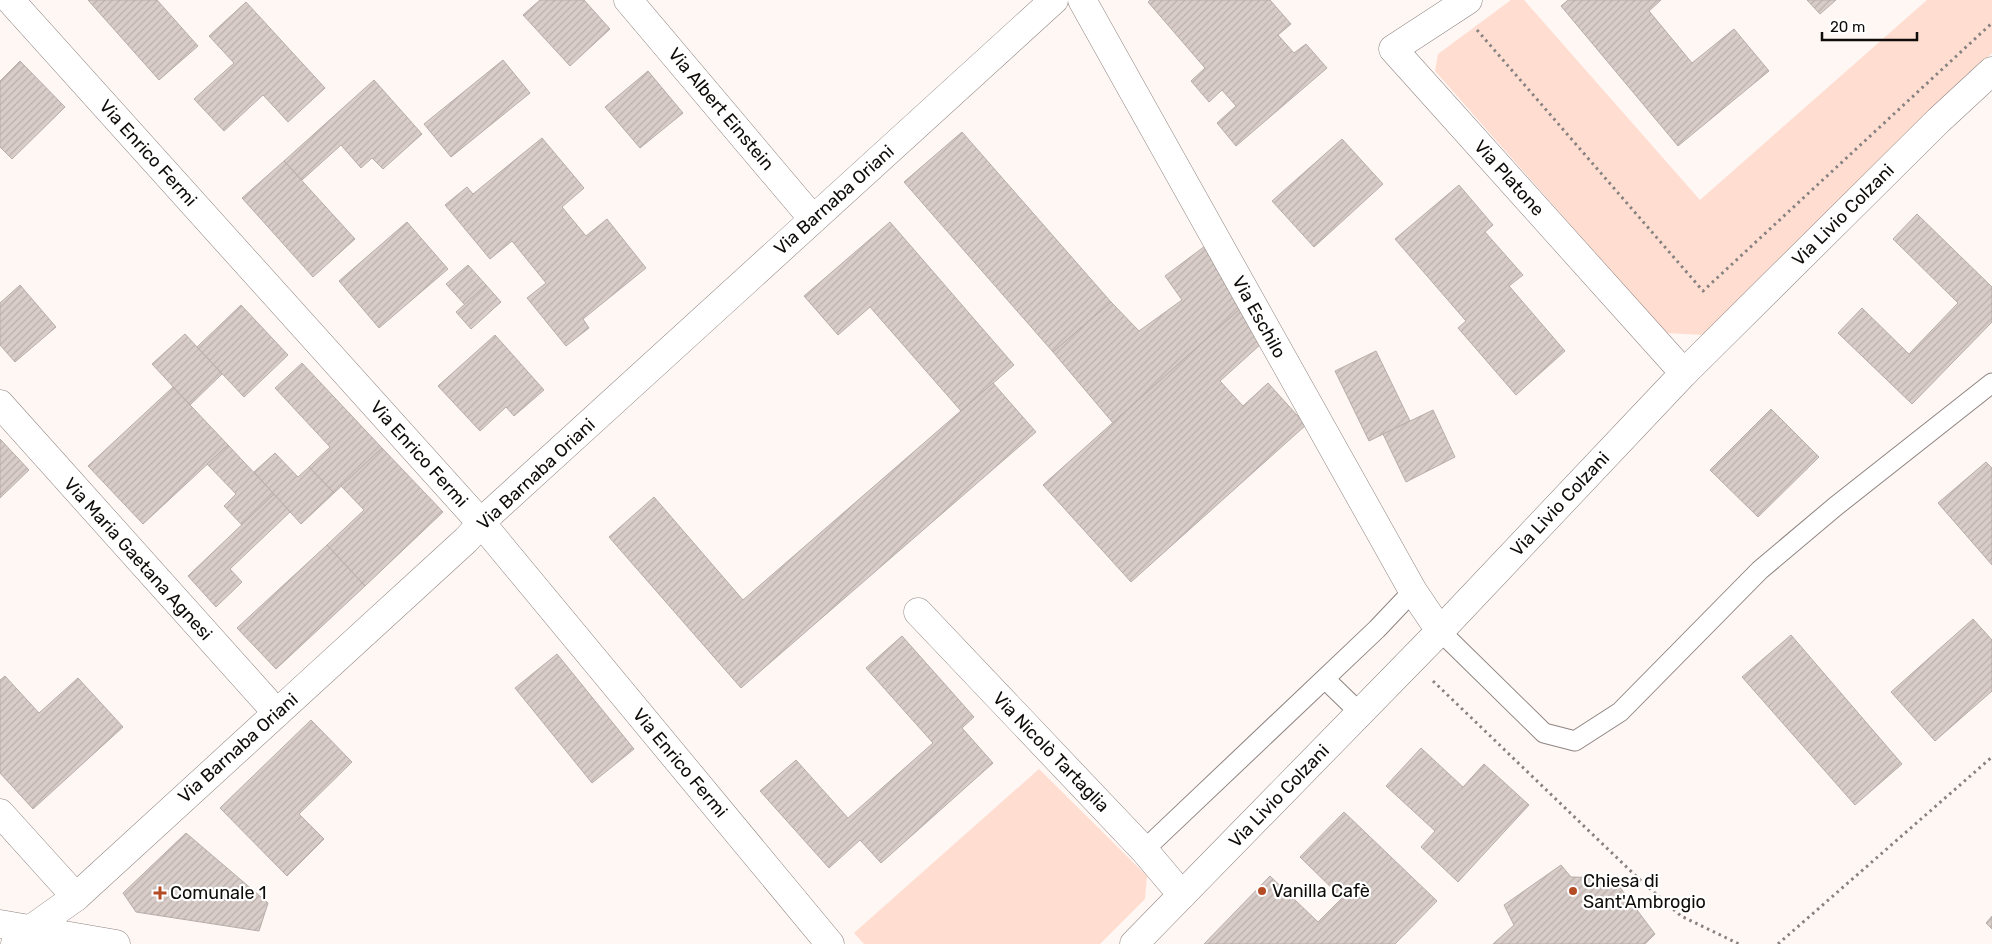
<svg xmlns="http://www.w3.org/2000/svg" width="1992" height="944" font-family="Rubik,sans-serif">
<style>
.grass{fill:#ffddd1}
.building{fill:url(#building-hatch);stroke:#b8ada9}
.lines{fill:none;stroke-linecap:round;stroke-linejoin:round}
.service-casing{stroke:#8f8481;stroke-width:21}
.minor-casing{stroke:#8f8481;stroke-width:29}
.path{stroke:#878280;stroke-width:3;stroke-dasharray:2.5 4;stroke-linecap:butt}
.service{stroke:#fff;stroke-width:19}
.minor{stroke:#fff;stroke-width:28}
.poi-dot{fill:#b44d26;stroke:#fff;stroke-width:2}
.labels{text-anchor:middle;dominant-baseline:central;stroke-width:4.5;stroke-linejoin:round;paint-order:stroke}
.street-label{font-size:18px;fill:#0f0c0a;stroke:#fff}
.poi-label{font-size:18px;fill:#0f0c0a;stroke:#fff;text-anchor:start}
</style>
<defs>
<pattern id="building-hatch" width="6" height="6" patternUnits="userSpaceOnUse" patternTransform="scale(1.25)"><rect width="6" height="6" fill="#d9cdc9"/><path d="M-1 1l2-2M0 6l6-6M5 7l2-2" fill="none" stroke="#b9afab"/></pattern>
</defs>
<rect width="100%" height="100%" fill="#fef7f4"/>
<g class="grass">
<path d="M1511,0H1524L1700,200L1927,0H1992V53L1704,335L1666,333L1435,71L1438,54Z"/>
<path d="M1039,769L1147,876L1145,899L1100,944H864L854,933Z"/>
</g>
<g class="building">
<path d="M88,0H157L198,46L159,80Z"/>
<path d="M540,0H584L610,29L570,66L523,15Z"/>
<path d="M1150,0H1270L1291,24L1278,35L1294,53L1306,44L1327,68L1236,146L1217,123L1236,106L1222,90L1209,102L1191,81L1205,68L1148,2Z"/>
<path d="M1568,0H1661L1649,11L1692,63L1734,29L1769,71L1678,146L1561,6Z"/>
<path d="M1807,0H1836L1820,14Z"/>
<path d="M246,2L325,88L288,122L263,95L224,131L194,99L234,63L209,36Z"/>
<path d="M503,60L530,93L451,157L424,124Z"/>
<path d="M20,61L65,107L12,159L0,147V81Z"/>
<path d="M648,71L683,113L640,148L605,107Z"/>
<path d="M374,80L422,134L383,169L372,158L361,168L341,145L302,180L284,161Z"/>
<path d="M962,132L1111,302L1053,352L904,182Z"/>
<path d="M542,138L584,188L562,207L586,236L607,219L646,268L583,319L589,328L566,346L527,298L546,283L512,241L490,259L445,205L467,187L473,194Z"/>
<path d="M1342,139L1383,184L1314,247L1272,201Z"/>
<path d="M284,161L355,239L313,277L242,198Z"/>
<path d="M1459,185L1493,225L1485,232L1523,275L1509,286L1565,351L1516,395L1458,328L1466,321L1395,239Z"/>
<path d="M1917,214L1992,287V322L1912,404L1838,333L1862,308L1909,354L1958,303L1893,239Z"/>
<path d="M407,222L448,269L379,328L339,281Z"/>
<path d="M890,222L1014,365L961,411L870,307L838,335L804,296Z"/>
<path d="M1205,246L1241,308L1113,423L1053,352L1111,302L1139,331L1182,300L1165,276Z"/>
<path d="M468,265L486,285L465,305L446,284Z"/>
<path d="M20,285L56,327L15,362L0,345V303Z"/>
<path d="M486,285L501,302L471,329L456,312Z"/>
<path d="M241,305L288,355L244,397L197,347Z"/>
<path d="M1241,308L1261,344L1220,381L1243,406L1268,383L1306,425L1131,582L1043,485Z"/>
<path d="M185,334L222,374L190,405L152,364Z"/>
<path d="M495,335L544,390L514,416L506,407L480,431L438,386Z"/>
<path d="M1376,351L1410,421L1369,441L1335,371Z"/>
<path d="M302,363L382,448L334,493L309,467L330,447L275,388Z"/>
<path d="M993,383L1036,432L741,688L609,537L654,497L743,600Z"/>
<path d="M173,387L228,445L143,524L88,466Z"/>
<path d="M1771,409L1819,457L1758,517L1710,470Z"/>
<path d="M1433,410L1455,457L1406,482L1383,434Z"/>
<path d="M0,439L29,470L0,498Z"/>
<path d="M228,445L274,494L242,525L224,506L236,494L207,464Z"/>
<path d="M382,448L443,512L365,586L327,545L364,510L341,486Z"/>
<path d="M275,453L298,477L309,467L334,493L301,524L254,472Z"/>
<path d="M1986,462L1992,468V565L1938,503Z"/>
<path d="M274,494L290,512L230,569L242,582L216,607L188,576Z"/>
<path d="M327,545L365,586L276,669L237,628Z"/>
<path d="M1973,619L1992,640V691L1935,741L1891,692Z"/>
<path d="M1791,635L1902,764L1855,805L1742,677Z"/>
<path d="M902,636L974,717L962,728L993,763L881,863L860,840L829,868L760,791L796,760L848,818L933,743L866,668Z"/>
<path d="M557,654L634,749L592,783L515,688Z"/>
<path d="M5,676L39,713L78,678L123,727L33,809L0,773V680Z"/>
<path d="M311,720L352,762L299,814L324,839L287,876L220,808Z"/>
<path d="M1421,748L1463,787L1484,764L1529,805L1458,882L1421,847L1435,831L1386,786Z"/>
<path d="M1344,812L1437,901L1395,944H1204L1270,876L1318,922L1342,898L1300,857Z"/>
<path d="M186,833L268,903L259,931L136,912L123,893Z"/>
<path d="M1561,865L1571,877L1613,878L1655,934L1645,944H1493L1514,925L1504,905Z"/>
<path d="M1992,916V929L1986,923Z"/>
</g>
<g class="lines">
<defs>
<g id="service">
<path d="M1440,631L1544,733L1575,741L1620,712L1760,570L1836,506L1992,383"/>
<path d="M1325,679L1360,713"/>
<path d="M1144,850L1377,629L1413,591"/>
</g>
<g id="minor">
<path d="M10,0L482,524L830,944"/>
<path d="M628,0L813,219"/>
<path d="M1082,0L1413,591L1440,631"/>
<path d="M1468,0L1393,49L1684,373"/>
<path d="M0,404L277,713"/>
<path d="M918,612L1144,850L1182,895"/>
<path d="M0,813L76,897"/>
<path d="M0,924L116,944"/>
<path d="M15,944L31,929L76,897L466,540L492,512L1054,0"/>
<path d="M1134,944L1440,631L1684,373L1939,120L1992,71"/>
</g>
</defs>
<use href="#service" class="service-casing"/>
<use href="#minor" class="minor-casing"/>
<g class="path">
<path d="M1477,30L1703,291L1992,23"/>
<path d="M1433,681L1639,879L1681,916L1739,944"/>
<path d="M1778,944L1992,757"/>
</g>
<use href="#service" class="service"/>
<use href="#minor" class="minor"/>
</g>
<g class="poi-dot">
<circle cx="1262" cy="891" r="5"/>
<circle cx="1573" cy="891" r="5"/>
<path d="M157.5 885.5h5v5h5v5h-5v5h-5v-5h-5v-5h5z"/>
</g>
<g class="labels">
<g class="street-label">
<text transform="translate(721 109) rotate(50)">Via Albert Einstein</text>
<text transform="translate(148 153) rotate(48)">Via Enrico Fermi</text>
<text transform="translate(1509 178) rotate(48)">Via Platone</text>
<text transform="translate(834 200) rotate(-42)">Via Barnaba Oriani</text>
<text transform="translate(1843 215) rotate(-45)">Via Livio Colzani</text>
<text transform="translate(1259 317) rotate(61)">Via Eschilo</text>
<text transform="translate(419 454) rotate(48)">Via Enrico Fermi</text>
<text transform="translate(536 474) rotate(-43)">Via Barnaba Oriani</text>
<text transform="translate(1560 504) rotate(-47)">Via Livio Colzani</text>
<text transform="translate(138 559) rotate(48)">Via Maria Gaetana Agnesi</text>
<text transform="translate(238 748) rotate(-42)">Via Barnaba Oriani</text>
<text transform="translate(1051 752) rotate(46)">Via Nicolò Tartaglia</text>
<text transform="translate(680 763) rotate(50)">Via Enrico Fermi</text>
<text transform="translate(1279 796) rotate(-46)">Via Livio Colzani</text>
</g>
<g class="poi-label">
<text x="1583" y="881">Chiesa di<tspan x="1583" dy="21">Sant'Ambrogio</tspan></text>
<text x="1272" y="891">Vanilla Cafè</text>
<text x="170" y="893">Comunale 1</text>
</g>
</g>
<path d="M1822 32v8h95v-8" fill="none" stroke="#0f0c0a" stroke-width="2.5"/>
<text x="1830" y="32" font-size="15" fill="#0f0c0a" stroke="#ffffff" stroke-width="4" paint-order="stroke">20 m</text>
</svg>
